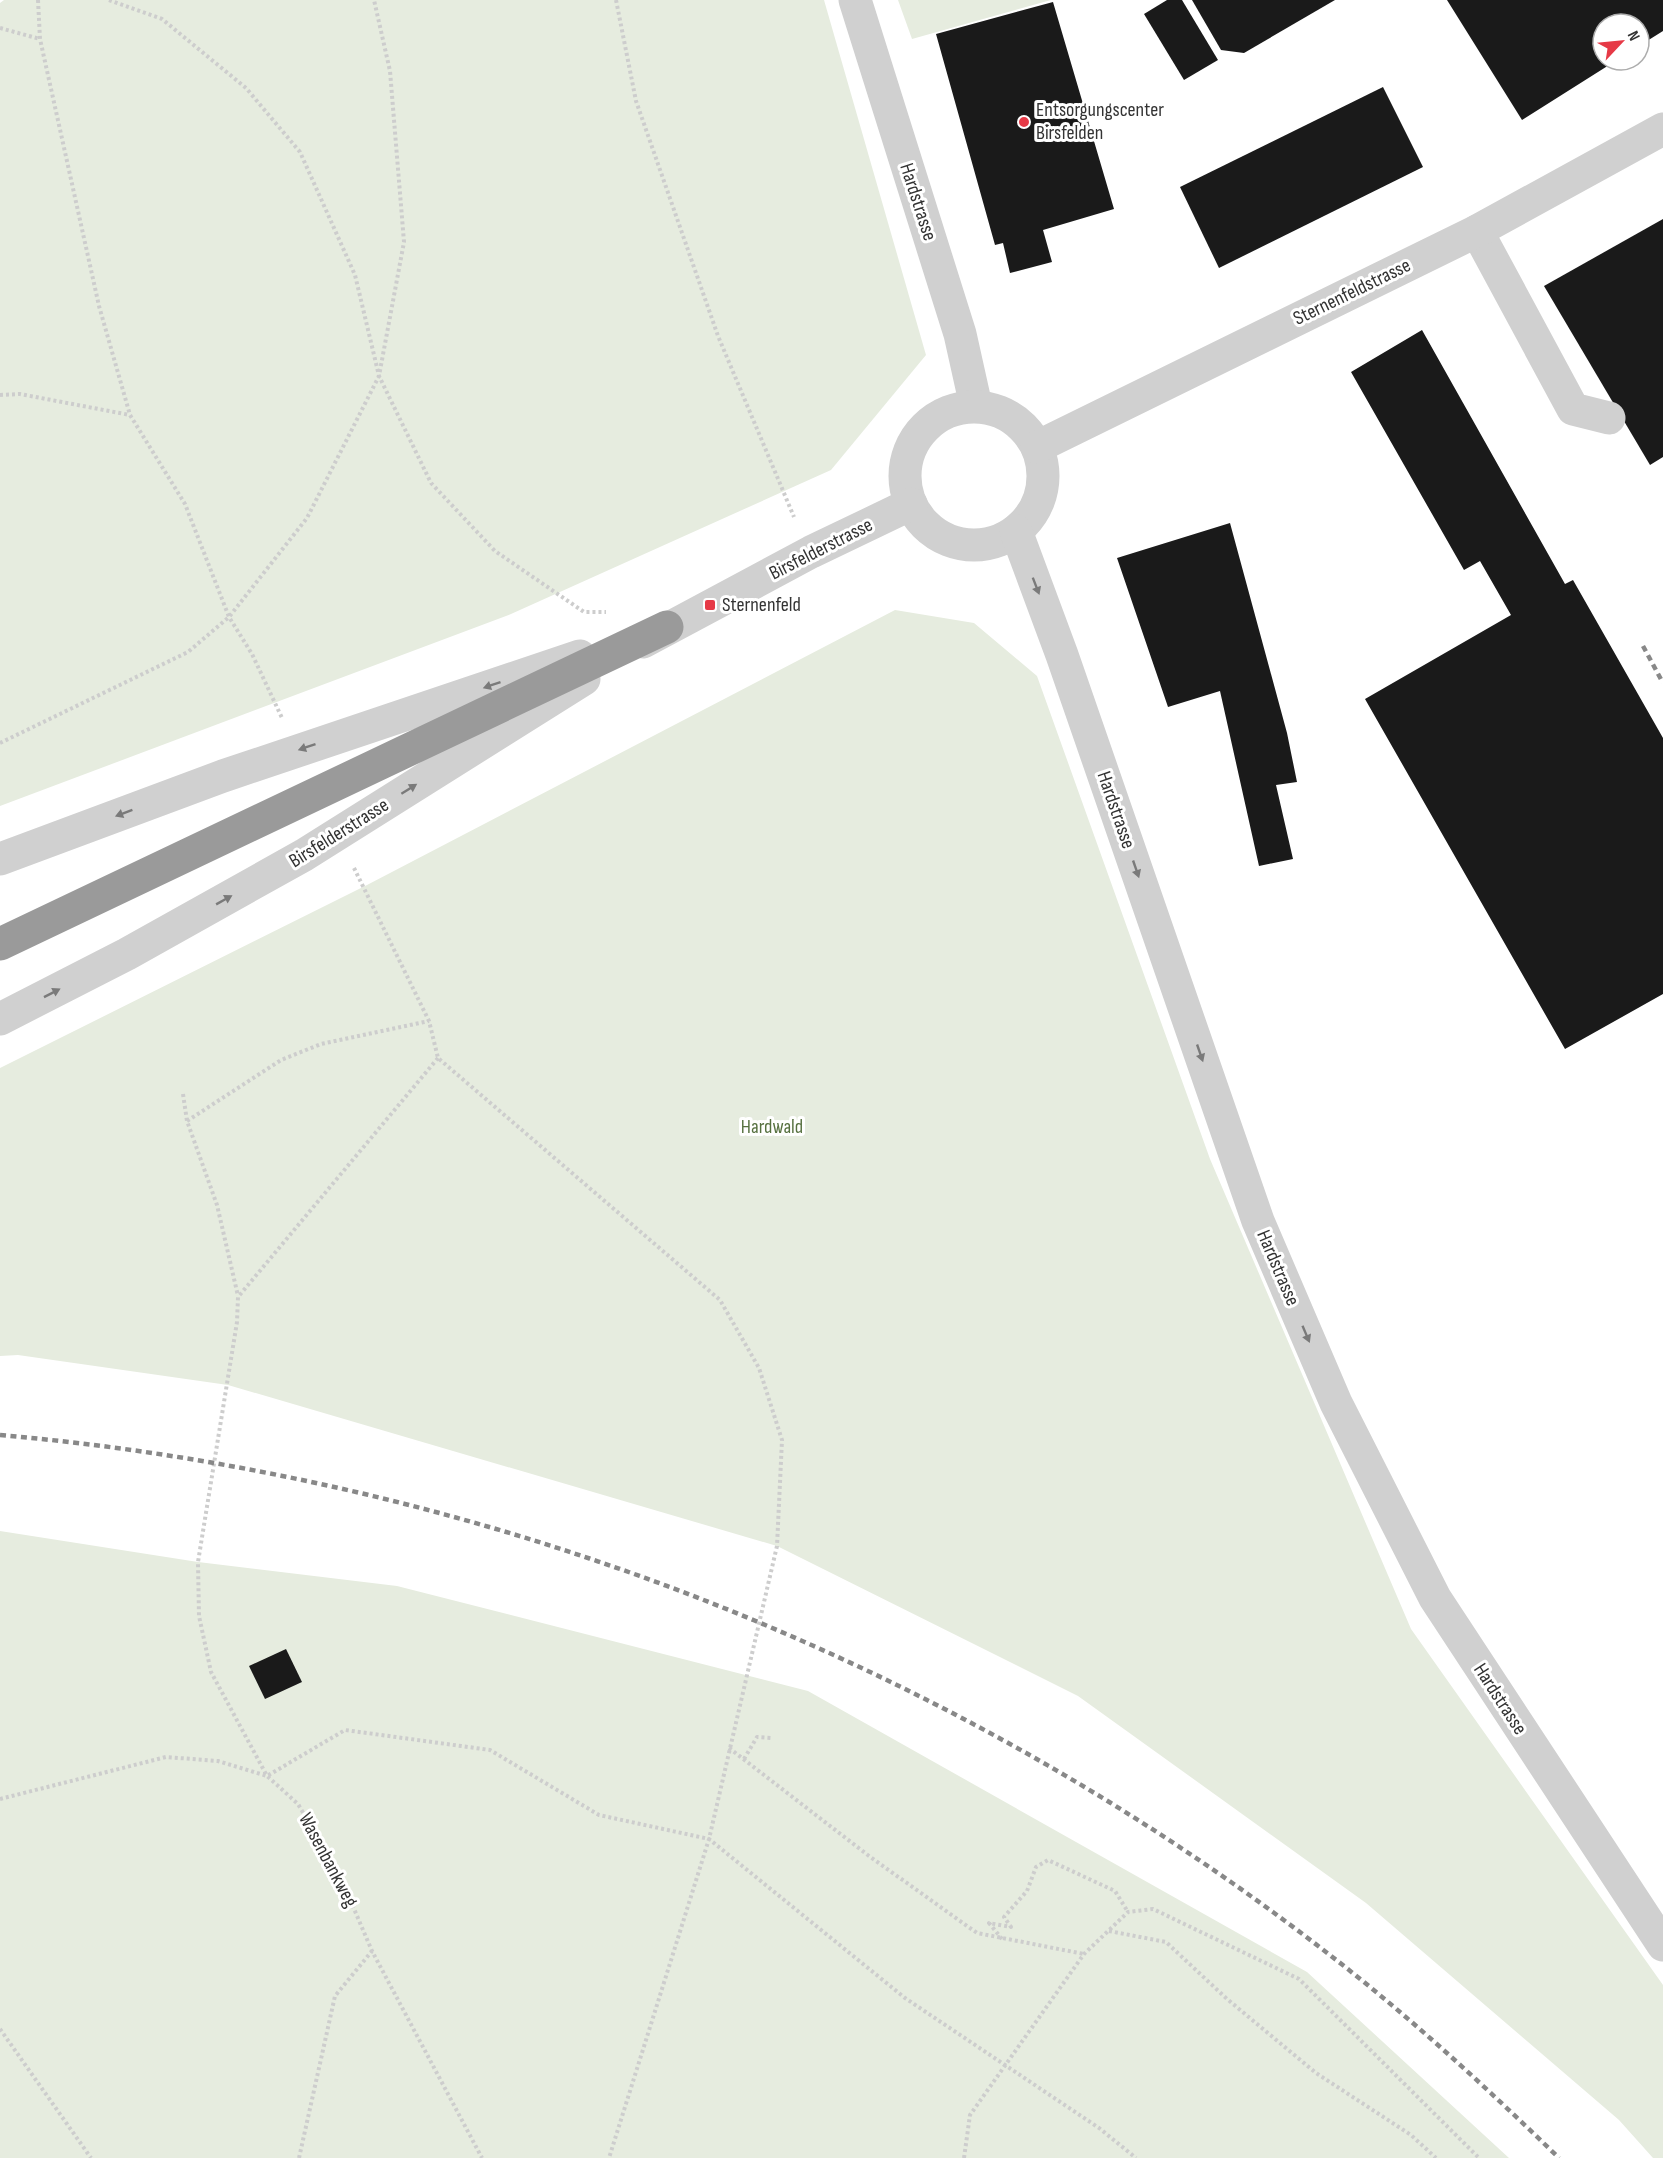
<svg xmlns="http://www.w3.org/2000/svg" width="1663" height="2158" font-family="'Sofia Sans Condensed',sans-serif">
<style>
.green{fill:#e6ecdf}
.building{fill:#1a1a1a}
.lines{fill:none;stroke-linecap:round;stroke-linejoin:round}
.path{stroke:#cdcdcd;stroke-width:4;stroke-dasharray:3 3;stroke-linecap:butt}
.minor{stroke:#d0d0d0;stroke-width:33}
.highway{stroke:#9a9a9a;stroke-width:33}
.rail{stroke:#888;stroke-width:4.5;stroke-dasharray:6 4.5;stroke-linecap:butt}
.oneway{fill:#7a7a7a}
.poi-dot{fill:#e63946;stroke:#fff;stroke-width:2}
.labels{text-anchor:middle;dominant-baseline:central;stroke-width:6;stroke-linejoin:round;paint-order:stroke}
.poi-label{font-size:20px;fill:#333;stroke:#fff;text-anchor:start}
.street-label{font-size:20px;fill:#333;stroke:#fff}
.park-label{font-size:20px;fill:#56703f;stroke:#fff}
</style>
<rect width="100%" height="100%" fill="#fff"/>
<g class="green">
<path d="M4,0H824L926,355L831,470L511,614L0,806V3Z"/>
<path d="M898,0H1051L912,39Z"/>
<path d="M895,610L974,623L1037,676L1210,1159L1411,1629L1663,1985V2158H1653L1619,2120L1366,1903L1078,1696L777,1546L228,1385L18,1355L0,1356V1068L367,885Z"/>
<path d="M0,1531L198,1562L397,1586L808,1691L1307,1972L1509,2158H0Z"/>
</g>
<g class="building">
<path d="M1167,0H1182L1218,60L1184,80L1144,14Z"/>
<path d="M1192,0H1335L1244,53L1221,50Z"/>
<path d="M1447,0H1663V31L1639,46V24H1603V60H1617L1522,120Z"/>
<path d="M1053,2L1114,209L1043,230L1052,262L1010,273L1003,243L995,245L936,34Z"/>
<path d="M1383,87L1423,167L1219,268L1180,187Z"/>
<path d="M1663,219V457L1650,465L1544,286Z"/>
<path d="M1422,330L1565,584L1573,580L1663,738V994L1565,1049L1365,699L1511,615L1480,561L1464,570L1351,372Z"/>
<path d="M1230,523L1287,733L1297,782L1276,785L1293,859L1259,866L1220,691L1168,707L1117,558Z"/>
<path d="M286,1649L302,1682L265,1699L249,1666Z"/>
</g>
<g class="lines">
<g class="path">
<path d="M38,0L40,39L99,306L130,415L185,504L229,617L252,654L282,718"/>
<path d="M109,0L162,19L246,88L300,152L355,275L379,376L431,483L495,551L584,612H606"/>
<path d="M616,0L636,101L718,336L794,517"/>
<path d="M0,28L40,39"/>
<path d="M0,395L20,394L130,415"/>
<path d="M0,743L188,652L229,617L307,518L379,376L404,242L390,71L374,0"/>
<path d="M354,868L429,1021L438,1058L720,1300L759,1368L782,1440L777,1546L709,1839L609,2158"/>
<path d="M438,1058L238,1297L237,1322L198,1562L199,1616L211,1672L267,1776L298,1804L340,1876L372,1951L482,2158"/>
<path d="M183,1094L187,1121L217,1205L238,1296"/>
<path d="M187,1121L281,1060L321,1044L429,1021"/>
<path d="M729,1748L869,1856L977,1933L1084,1954"/>
<path d="M744,1759L757,1737L772,1738"/>
<path d="M0,1799L166,1757L218,1761L267,1776L345,1730L490,1750L599,1815L709,1839L905,1998L1099,2128L1136,2158"/>
<path d="M1109,1931L1166,1942L1227,1999L1316,2073L1411,2135L1436,2158"/>
<path d="M1002,1939L989,1923L1011,1927L1004,1917L1027,1891L1036,1867L1048,1860L1115,1891L1128,1912"/>
<path d="M0,2029L91,2158"/>
<path d="M299,2158L335,1996L372,1951"/>
<path d="M964,2158L970,2115L1084,1954L1128,1912L1153,1909L1299,1979L1479,2158"/>
</g>
<g class="minor">
<path d="M855,0L960,334L976,406"/>
<path d="M1477,231L1573,409L1609,418"/>
<circle cx="974" cy="476" r="69"/>
<path d="M1037,447L1477,231L1663,129"/>
<path d="M1016,531L1062,655L1258,1221L1336,1403L1435,1598L1663,1945"/>
<path d="M643,642L811,552L911,504"/>
<path d="M0,859L223,776L580,656"/>
<path d="M0,1019L127,954L304,855L584,679"/>
</g>
<path class="highway" d="M0,944L667,627"/>
<g class="rail">
<path d="M1643,646L1663,683"/>
<path d="M0,1435C490,1478 963,1664 1349,1970C1423,2029 1492,2093 1559,2158"/>
</g>
</g>
<defs><path id="oneway-solid" d="M-6-.8H1V-3.2L6.5 0L1 3.2V.8H-6Z" transform="scale(1.5)"/></defs>
<g class="oneway">
<use href="#oneway-solid" transform="translate(1036 586) rotate(69)"/>
<use href="#oneway-solid" transform="translate(492 685) rotate(161)"/>
<use href="#oneway-solid" transform="translate(307 747) rotate(161)"/>
<use href="#oneway-solid" transform="translate(409 789) rotate(-32)"/>
<use href="#oneway-solid" transform="translate(124 813) rotate(159)"/>
<use href="#oneway-solid" transform="translate(1136 869) rotate(71)"/>
<use href="#oneway-solid" transform="translate(224 900) rotate(-29)"/>
<use href="#oneway-solid" transform="translate(52 993) rotate(-27)"/>
<use href="#oneway-solid" transform="translate(1200 1053) rotate(71)"/>
<use href="#oneway-solid" transform="translate(1306 1334) rotate(67)"/>
</g>
<g class="poi-dot">
<circle cx="1024" cy="122" r="6"/>
<rect x="704" y="599" width="12" height="12" rx="3"/>
</g>
<g class="labels">
<g class="poi-label">
<text x="1036" y="110">Entsorgungscenter<tspan x="1036" dy="23">Birsfelden</tspan></text>
<text x="722" y="605">Sternenfeld</text>
</g>
<g class="street-label">
<text transform="translate(918 202) rotate(72)">Hardstrasse</text>
<text transform="translate(1352 292) rotate(-26)">Sternenfeldstrasse</text>
<text transform="translate(821 549) rotate(-27)">Birsfelderstrasse</text>
<text transform="translate(1116 810) rotate(71)">Hardstrasse</text>
<text transform="translate(339 833) rotate(-32)">Birsfelderstrasse</text>
<text transform="translate(1278 1268) rotate(67)">Hardstrasse</text>
<text transform="translate(1500 1699) rotate(57)">Hardstrasse</text>
<text transform="translate(328 1860) rotate(62)">Wasenbankweg</text>
</g>
<g class="park-label">
<text x="772" y="1127">Hardwald</text>
</g>
</g>
<g transform="translate(1621 42) rotate(64)"><circle r="28" fill="#ffffff" stroke="#adadad" stroke-width="1.5"/>
<path d="M0-4.5L10 22L0 15L-10 22Z" fill="#e63946"/>
<text y="-9" font-size="16" font-weight="bold" text-anchor="middle" fill="#333333">N</text>
</g>
</svg>
